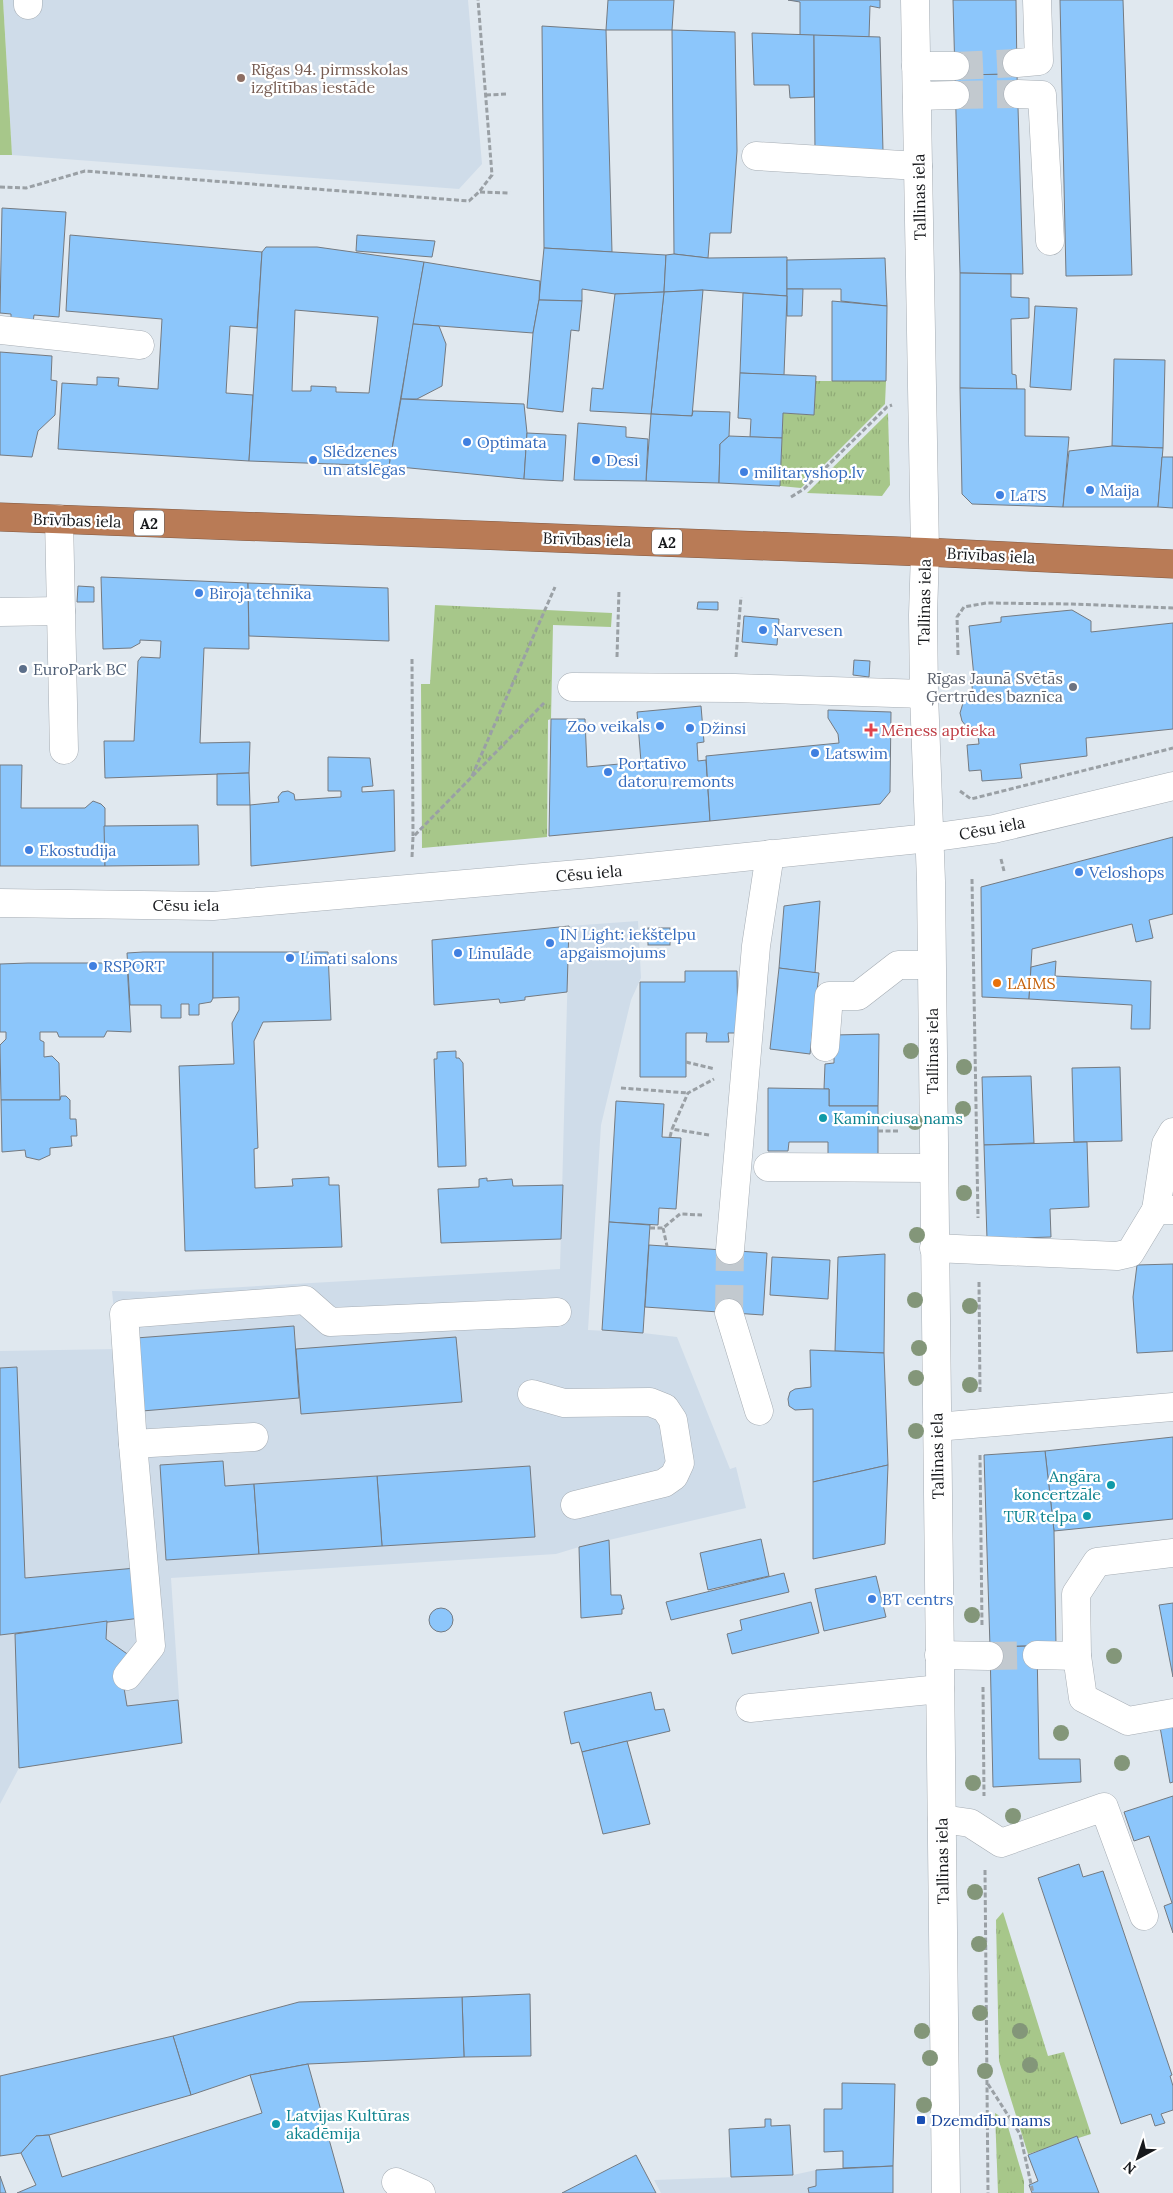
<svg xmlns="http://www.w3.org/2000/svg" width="1173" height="2193" font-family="Lora,serif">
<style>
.built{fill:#cfdce9}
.grass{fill:url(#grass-tufts)}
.garden{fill:#a7c78a}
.building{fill:#8cc6fb;stroke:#747a81;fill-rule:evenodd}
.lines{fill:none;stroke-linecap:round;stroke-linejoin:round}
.minor-tunnel{stroke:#c2c9cf;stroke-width:28;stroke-dasharray:28 14;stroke-linecap:butt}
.minor-casing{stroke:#a6adb4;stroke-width:29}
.highway-casing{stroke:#805942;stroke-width:29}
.path{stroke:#9aa0a5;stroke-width:3;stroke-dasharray:5 2.5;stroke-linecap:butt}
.minor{stroke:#fff;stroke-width:28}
.highway{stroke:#b97b56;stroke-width:28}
.tree{fill:#839679}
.education-dot{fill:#8d6e63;stroke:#fff;stroke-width:2}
.shop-dot{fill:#3f7fe0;stroke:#fff;stroke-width:2}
.service-dot{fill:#5c6f8a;stroke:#fff;stroke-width:2}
.worship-dot{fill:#6b7280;stroke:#fff;stroke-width:2}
.health-dot{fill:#e0444e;stroke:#fff;stroke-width:2}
.food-dot{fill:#e8710a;stroke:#fff;stroke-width:2}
.culture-dot{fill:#0f9aa8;stroke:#fff;stroke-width:2}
.transit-dot{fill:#1a4fb4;stroke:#fff;stroke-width:2}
.labels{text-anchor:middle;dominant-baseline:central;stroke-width:4.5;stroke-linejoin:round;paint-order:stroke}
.shield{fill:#fff;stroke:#5d5e60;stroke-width:1}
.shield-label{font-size:15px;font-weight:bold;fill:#17191c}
.education-label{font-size:16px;fill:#785e54;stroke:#fff;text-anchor:start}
.street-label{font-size:16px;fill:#17191c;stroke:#fff}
.shop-label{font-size:16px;fill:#366cbe;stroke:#fff;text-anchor:start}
.service-label{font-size:16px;fill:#4e5e75;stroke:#fff;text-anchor:start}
.worship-label{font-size:16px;fill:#5b616d;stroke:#fff;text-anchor:end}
.health-label{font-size:16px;fill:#be3a42;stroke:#fff;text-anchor:start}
.food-label{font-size:16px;fill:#c56008;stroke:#fff;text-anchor:start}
.culture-label{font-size:16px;fill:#0d838f;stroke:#fff;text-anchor:start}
.transit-label{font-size:16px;fill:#164399;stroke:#fff;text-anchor:start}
</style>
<defs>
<pattern id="grass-tufts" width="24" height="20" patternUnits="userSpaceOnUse" patternTransform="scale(1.25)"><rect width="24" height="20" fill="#a7c78a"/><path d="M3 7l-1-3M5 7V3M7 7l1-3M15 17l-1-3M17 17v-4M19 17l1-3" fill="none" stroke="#8faa76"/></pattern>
</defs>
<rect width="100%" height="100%" fill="#e0e8ef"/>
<g class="built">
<path d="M3,0H468L482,164L459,189L12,155Z"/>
<path d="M638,921L641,978L631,1000L601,1125L588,1330L643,1333L677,1337L730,1469L736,1467L746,1508L579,1547L556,1554L171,1578L182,1743L19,1768L0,1804V1351L118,1349L112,1291L153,1292L560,1269L569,926Z"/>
<path d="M893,2166V2193H661L654,2180L793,2175L816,2170Z"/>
</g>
<g class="grass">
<path d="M815,381H886L885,404L801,488L780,486L783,413L814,415Z"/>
<path d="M888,413L890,485L882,496L807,493Z"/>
<path d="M435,605L612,613L611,627L553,625L551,719L548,720L547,837L422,848L421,684H430Z"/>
<path d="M1003,1912L1048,2056L1064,2052L1091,2134L1028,2154L999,2061L996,1920Z"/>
<path d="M995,2113L1006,2120L1024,2181V2193H998Z"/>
</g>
<path class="garden" d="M0,0H3L12,155H0Z"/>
<g class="building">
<path d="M608,0H674L672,30H606Z"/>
<path d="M788,0H880V8L870,6L869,37L800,35V2Z"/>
<path d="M953,0H1016L1017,74L955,75Z"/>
<path d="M1060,0H1123L1132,275L1066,276Z"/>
<path d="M542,26L606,30L612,252L544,248Z"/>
<path d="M672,30L735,32L737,151L731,233H710L708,258L674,254Z"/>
<path d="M752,33L814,35V97L790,98L789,85H754Z"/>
<path d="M814,35L880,37L883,151L815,152Z"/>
<path d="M1017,74L1023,274L960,273L955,75Z"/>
<path d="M2,208L66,212L59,317L34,315L33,323L11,321V314L0,313Z"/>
<path d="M70,235L262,252L257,328L230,326L226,393L253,395L249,461L58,449L62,383L97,385V377L119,378L118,386L158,389L162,319L66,311Z"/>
<path d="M357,235L435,241L432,257L356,251Z"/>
<path d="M266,247H317L424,262L389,466L249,461L262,252ZM295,310L378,317L369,393L336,392V387L311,386V391H292Z"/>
<path d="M544,248L666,255L664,292L615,294L582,289V301L539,300Z"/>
<path d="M674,254L708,258L787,257V296L703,290L664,292L666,255Z"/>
<path d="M885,258L887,306L841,301V289H787V260Z"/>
<path d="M424,262L540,281L539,300L533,333L413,324Z"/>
<path d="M960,273L1011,274V297L1029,298V318L1011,319L1012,374L1016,375L1017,390L960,388Z"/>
<path d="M787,289H803L802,316H787Z"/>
<path d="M703,290L692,416L651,414L664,292Z"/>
<path d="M664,292L651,414L590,411L592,388L603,389L615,294Z"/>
<path d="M743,293L787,296L784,375L740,373Z"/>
<path d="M539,300L582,301L579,331L571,330L563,412L527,408L533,333Z"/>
<path d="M832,301L887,306L886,381H832Z"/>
<path d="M1035,306L1077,308L1071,390L1030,387Z"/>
<path d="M413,324L439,326L446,344L442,386L417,399H401Z"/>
<path d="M0,352L52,356L51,380L57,381L55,415L38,431L32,457L0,455Z"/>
<path d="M1114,359L1165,360L1163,448L1112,446Z"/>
<path d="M740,373L816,376L814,415L783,413L782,438L750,437L751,419L738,418Z"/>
<path d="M960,388L1025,389V436L1069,437L1063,507L972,504L962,494Z"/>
<path d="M401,399L524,404L527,433L524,479L389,466Z"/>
<path d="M693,411L730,412L729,436L720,444L719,483L646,481L651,414L692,416Z"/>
<path d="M578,423L626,427V437L648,439L646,481L574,480Z"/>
<path d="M527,433L566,435L563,481L524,479Z"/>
<path d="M729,436L782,438L780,486L719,483L720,444Z"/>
<path d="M1112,446L1163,448L1158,507H1063L1069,451Z"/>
<path d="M1162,457H1173V508L1158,507Z"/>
<path d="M101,577L248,583L249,649L204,648L200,743L250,742L249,773L105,778L104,741H134L138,661L141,657L160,658L161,641L140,640V643L131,648L103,649Z"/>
<path d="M248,583L388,588L389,641L249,636Z"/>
<path d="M78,586L94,587V602H77Z"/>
<path d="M698,602H718V610L697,609Z"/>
<path d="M1072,610L1091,621V632L1173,623V729L1086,738L1087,756L1020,764L1022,778L982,781L981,770L969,771L967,745L979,744L977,728L966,726L962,721L960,713L963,703L973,696L971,677H974L969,626L1001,622V617Z"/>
<path d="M744,616L779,619L777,645L742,642Z"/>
<path d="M854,660L870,661L869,677L853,675Z"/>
<path d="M701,706L704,742L697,743L698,761L706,760L710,821L549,836L551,719H585L587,767L641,762L637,712Z"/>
<path d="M828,710L891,712L890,792L880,804L710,821L706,756L839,743L838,734L828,718Z"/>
<path d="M328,757L370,758L373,786L362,787V792L394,790L395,851L251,866L250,805L279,802L278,797L282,792L288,791L294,794L295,800L341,797V791H328Z"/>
<path d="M0,765H22L21,808H85L93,801L101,804L105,808V866H0Z"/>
<path d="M249,773L250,805H217V774Z"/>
<path d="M198,825L199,865L105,866L104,826Z"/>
<path d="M1173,837V914L1149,920L1153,938L1136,942L1132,924L1032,949L1029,999L982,997L981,887Z"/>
<path d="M820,901L815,973L779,968L784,906Z"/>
<path d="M569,926L567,992L525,997V1000L500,1003L499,999L434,1005L432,940Z"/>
<rect x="648" y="928" width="22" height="17"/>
<path d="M143,952H213V998L211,1002L199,1004V1015H189V1004H181V1018H161V1005H130L127,953Z"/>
<path d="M213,952H328L331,1020L263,1022L254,1041L258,1148L254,1149L255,1188L293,1186L292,1179L329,1177V1185H339L342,1247L185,1251L179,1066L234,1064L232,1023L239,1010V997L213,998Z"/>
<path d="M1056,961L1055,976L1151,981L1150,1029H1131L1132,1005L1029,999L1031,967Z"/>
<path d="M28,963H127L131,1032L107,1031L104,1037H59L57,1032H40V1040L44,1042V1057L52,1056L59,1063L60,1100H1L0,1045L6,1039V1032H0V964Z"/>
<path d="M779,968L819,973L810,1054L770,1049Z"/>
<path d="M685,971H737L738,1033H728L729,1042H706L707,1033H686V1077H640V982H685Z"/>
<path d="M879,1034L878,1106H829V1089H824L825,1064L834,1063V1035Z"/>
<path d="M456,1051V1058H459L463,1063L466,1166L438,1167L434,1059H437V1052Z"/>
<path d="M1120,1067L1122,1141L1074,1142L1072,1068Z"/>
<path d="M1031,1076L1034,1143L984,1145L982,1077Z"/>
<path d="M768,1088L829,1089V1106H878V1155L828,1154V1142H789L788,1151H768Z"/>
<path d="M61,1096H66L70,1100V1119H76L77,1136H71L72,1146L50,1148V1155L39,1160L26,1157L25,1150L2,1152L1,1100H60Z"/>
<path d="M616,1101L664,1104L662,1137L681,1138L676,1209L659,1208L658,1225L609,1222Z"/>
<path d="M1087,1142L1089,1207L1050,1209L1051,1237L987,1239L984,1145Z"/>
<path d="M487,1178V1181L512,1179L513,1186L563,1185L561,1239L441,1243L438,1189L479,1187V1179Z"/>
<path d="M609,1222L650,1225L643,1333L602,1330Z"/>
<path d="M649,1245L767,1253L763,1315L645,1307Z"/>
<path d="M885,1254L884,1353L835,1351L838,1257Z"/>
<path d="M772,1257L830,1260L828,1299L770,1295Z"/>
<path d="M1173,1264V1351L1137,1353L1133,1297L1137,1265Z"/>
<path d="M294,1326L299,1398L142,1411L136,1338Z"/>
<path d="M456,1337L462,1402L301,1414L296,1349Z"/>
<path d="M810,1350L884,1353L888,1465L813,1482V1409L795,1410L789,1406L788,1399L790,1392L795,1389L811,1387Z"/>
<path d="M17,1367L25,1578L136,1568L141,1618L0,1635V1368Z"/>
<path d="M1173,1437V1519L1054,1531L1045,1451Z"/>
<path d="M1045,1451L1054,1531L1056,1645L990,1647L984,1455Z"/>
<path d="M223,1461L225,1486L254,1484L259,1554L166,1560L160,1465Z"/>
<path d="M888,1465L885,1544L813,1559V1482Z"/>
<path d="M530,1466L535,1537L382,1546L377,1476Z"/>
<path d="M377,1476L382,1546L259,1554L254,1484Z"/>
<path d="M761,1539L769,1576L708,1590L700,1553Z"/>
<path d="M609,1540L611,1595H621L624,1609H622V1614L581,1618L579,1547Z"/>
<path d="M784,1573L789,1592L671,1620L666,1602Z"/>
<path d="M876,1576L886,1617L824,1631L815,1589Z"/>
<path d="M811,1602L819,1633L732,1654L727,1634L742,1630L740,1620Z"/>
<path d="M1173,1603V1677L1159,1605Z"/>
<circle cx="441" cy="1620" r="12"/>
<path d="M107,1621L106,1639L133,1658L113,1679L124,1688L127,1706L178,1700L182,1743L19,1768L15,1634Z"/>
<path d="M1037,1646L1039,1759H1080L1081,1782L993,1787L990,1647Z"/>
<path d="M651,1692L655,1710L664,1709L670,1731L582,1752L579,1742L571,1744L564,1712Z"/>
<path d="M1173,1724V1782L1170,1783L1160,1727Z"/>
<path d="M627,1741L650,1824L603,1834L582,1752Z"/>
<path d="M1173,1796V1933L1164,1906L1172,1903L1149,1836L1134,1841L1124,1812Z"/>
<path d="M1079,1864L1083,1877L1103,1871L1172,2075L1170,2076L1173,2086V2110L1161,2114L1165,2123L1155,2126L1151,2114L1121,2124L1038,1878Z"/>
<path d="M530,1994L531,2056L464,2057L462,1997Z"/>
<path d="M462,1997L464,2057L308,2064L250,2075L191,2095L173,2036L299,2002Z"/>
<path d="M173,2036L191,2095L49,2135L36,2136L21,2153L0,2156V2076Z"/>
<path d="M308,2064L344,2193H17L36,2185L21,2153L36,2136L49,2135L62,2177L262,2113L250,2075Z"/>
<path d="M842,2083L895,2084L893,2166L843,2168V2151L824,2152V2109H842Z"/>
<path d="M765,2119H771V2126L790,2125L793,2175L731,2177L729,2129L765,2127Z"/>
<path d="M1077,2136L1099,2193H1032L1029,2185L1038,2181L1028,2155Z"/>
<path d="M636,2155L656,2193H562Z"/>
<path d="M893,2166V2193H809L808,2188L816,2186V2170Z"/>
<path d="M0,2176L6,2193H0Z"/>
</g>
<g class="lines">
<g class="minor-tunnel">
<path d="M955,66L1017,63"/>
<path d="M955,95L1018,94"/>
<path d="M729,1313L730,1250"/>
<path d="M989,1656L1037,1655"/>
</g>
<defs>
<g id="minor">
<path d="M28,0V5"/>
<path d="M915,0L925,552L923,615L924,694L931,881L946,2193"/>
<path d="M1017,63L1039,61L1037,0"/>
<path d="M916,66H955"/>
<path d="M1018,94L1042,95L1050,241"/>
<path d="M917,96L955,95"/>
<path d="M756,156L918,166"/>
<path d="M0,330L140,345"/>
<path d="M59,519L64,750"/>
<path d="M0,612L61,611"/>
<path d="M572,687L735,688L924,694"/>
<path d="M0,903L213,906L590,873L929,838L994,829L1173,786"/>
<path d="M825,1047L829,996H858L898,965H931"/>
<path d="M768,1167L933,1168"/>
<path d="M1156,1210L1166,1144L1173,1132"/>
<path d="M934,1248L1117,1256L1130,1253L1156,1210H1173"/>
<path d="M730,1250L756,946L770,854"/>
<path d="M729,1313L759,1411"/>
<path d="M532,1394L564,1403L650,1402L665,1408L673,1420L680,1463L674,1476L664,1483L575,1505"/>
<path d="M936,1427L1173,1407"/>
<path d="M254,1437L133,1444L124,1314L305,1300L330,1322L557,1312"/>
<path d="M1173,1553L1097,1562L1076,1594L1077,1656L1083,1698L1128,1721L1173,1713"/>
<path d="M939,1655L989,1656"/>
<path d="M1037,1655L1077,1656"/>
<path d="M127,1676L151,1646L133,1444"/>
<path d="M750,1708L940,1689"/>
<path d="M942,1819L970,1823L1001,1843L1104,1807L1144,1916"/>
<path d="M396,2182L421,2193"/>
</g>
<path id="highway" d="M0,517L925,552L1173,564"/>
</defs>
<use href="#minor" class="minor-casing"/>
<use href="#highway" class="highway-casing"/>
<g class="path">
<path d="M486,95L508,94"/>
<path d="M0,187L26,188L85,171L469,201L479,192L492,175L478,0"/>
<path d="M480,192L510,193"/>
<path d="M791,497L804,489L887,407L892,405"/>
<path d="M958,655L957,617L964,607L986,603L1072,604L1173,608"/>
<path d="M617,657L619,590"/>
<path d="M736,657L741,597"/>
<path d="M412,659L413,836"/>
<path d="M472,776L555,587"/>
<path d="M960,791L971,799L1173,748"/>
<path d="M412,857L413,837L545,702"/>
<path d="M1001,859L1004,871"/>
<path d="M972,879L978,1218"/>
<path d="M686,1062L715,1069"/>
<path d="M621,1088L688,1093"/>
<path d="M878,1131H898"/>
<path d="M709,1135L672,1129L688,1093L714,1079"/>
<path d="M670,1137L672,1129"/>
<path d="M650,1228H663L680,1214L702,1215"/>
<path d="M663,1228L667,1246"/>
<path d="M979,1282L980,1393"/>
<path d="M980,1455L982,1626"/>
<path d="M983,1687L984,1796"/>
<path d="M985,1870L988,2193"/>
<path d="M988,2084L1020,2134L1033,2193"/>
</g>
<use href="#minor" class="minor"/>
<use href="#highway" class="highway"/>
</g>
<g class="tree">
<circle cx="911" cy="1051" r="8"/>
<circle cx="964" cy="1067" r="8"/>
<circle cx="963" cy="1109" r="8"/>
<circle cx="915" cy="1122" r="8"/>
<circle cx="964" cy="1193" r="8"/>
<circle cx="917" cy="1235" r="8"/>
<circle cx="915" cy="1300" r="8"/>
<circle cx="970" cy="1306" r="8"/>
<circle cx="919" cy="1348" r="8"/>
<circle cx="916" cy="1378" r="8"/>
<circle cx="970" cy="1385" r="8"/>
<circle cx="916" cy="1431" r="8"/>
<circle cx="972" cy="1615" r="8"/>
<circle cx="1114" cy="1656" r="8"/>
<circle cx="1061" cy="1733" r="8"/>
<circle cx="1122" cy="1763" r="8"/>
<circle cx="973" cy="1783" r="8"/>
<circle cx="1013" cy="1816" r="8"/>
<circle cx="975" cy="1892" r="8"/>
<circle cx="979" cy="1944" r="8"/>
<circle cx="980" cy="2013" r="8"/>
<circle cx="922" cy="2031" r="8"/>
<circle cx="1020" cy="2031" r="8"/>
<circle cx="930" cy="2058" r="8"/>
<circle cx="1030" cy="2065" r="8"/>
<circle cx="985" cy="2071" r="8"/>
<circle cx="924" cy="2105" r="8"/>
</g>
<circle class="education-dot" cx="241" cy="78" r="5"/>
<g class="shop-dot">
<circle cx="467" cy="442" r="5"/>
<circle cx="313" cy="460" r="5"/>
<circle cx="596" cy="460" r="5"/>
<circle cx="744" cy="472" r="5"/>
<circle cx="1090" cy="490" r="5"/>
<circle cx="1000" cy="495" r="5"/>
<circle cx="199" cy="593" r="5"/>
<circle cx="763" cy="630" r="5"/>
<circle cx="660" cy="726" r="5"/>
<circle cx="690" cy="728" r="5"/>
<circle cx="815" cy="753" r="5"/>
<circle cx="608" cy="772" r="5"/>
<circle cx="29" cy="850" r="5"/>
<circle cx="1079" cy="872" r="5"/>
<circle cx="550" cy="943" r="5"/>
<circle cx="458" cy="953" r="5"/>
<circle cx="290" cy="958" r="5"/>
<circle cx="93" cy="966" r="5"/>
<circle cx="872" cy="1599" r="5"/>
</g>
<circle class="service-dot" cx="23" cy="669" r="5"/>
<circle class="worship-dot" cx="1073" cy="687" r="5"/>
<path class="health-dot" d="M868.5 722.5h5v5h5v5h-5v5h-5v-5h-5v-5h5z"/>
<circle class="food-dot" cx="997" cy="983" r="5"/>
<g class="culture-dot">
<circle cx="823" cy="1118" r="5"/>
<circle cx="1111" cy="1485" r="5"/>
<circle cx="1087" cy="1516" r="5"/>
<circle cx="276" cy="2124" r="5"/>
</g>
<rect class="transit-dot" x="916" y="2115" width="10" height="10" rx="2.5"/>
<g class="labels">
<g class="shield">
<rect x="134" y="510.5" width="30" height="25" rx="4"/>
<rect x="652" y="529.5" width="30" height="25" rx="4"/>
</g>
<g class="shield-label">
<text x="149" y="523">A2</text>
<text x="667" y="542">A2</text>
</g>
<g class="education-label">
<text x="251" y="69">Rīgas 94. pirmsskolas<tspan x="251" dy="18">izglītības iestāde</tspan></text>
</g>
<g class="street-label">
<text transform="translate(919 197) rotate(-91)">Tallinas iela</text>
<text transform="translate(77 520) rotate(2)">Brīvības iela</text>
<text transform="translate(587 539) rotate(2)">Brīvības iela</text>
<text transform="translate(991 555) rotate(3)">Brīvības iela</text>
<text transform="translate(924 602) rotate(-89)">Tallinas iela</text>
<text transform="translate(992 828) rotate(-11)">Cēsu iela</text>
<text transform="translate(589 873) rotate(-5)">Cēsu iela</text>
<text x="186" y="905">Cēsu iela</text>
<text transform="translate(932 1051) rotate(-90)">Tallinas iela</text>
<text transform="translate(937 1456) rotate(-91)">Tallinas iela</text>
<text transform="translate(942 1861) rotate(-91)">Tallinas iela</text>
</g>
<g class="shop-label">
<text x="477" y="442">Optimata</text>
<text x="323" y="451">Slēdzenes<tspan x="323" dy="18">un atslēgas</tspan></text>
<text x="606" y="460">Desi</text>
<text x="754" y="472">militaryshop.lv</text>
<text x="1100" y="490">Maija</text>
<text x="1010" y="495">LaTS</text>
<text x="209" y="593">Biroja tehnika</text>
<text x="773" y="630">Narvesen</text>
<text x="650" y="726" text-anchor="end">Zoo veikals</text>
<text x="700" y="728">Džinsi</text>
<text x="825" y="753">Latswim</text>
<text x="618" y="763">Portatīvo<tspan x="618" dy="18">datoru remonts</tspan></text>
<text x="39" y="850">Ekostudija</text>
<text x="1089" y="872">Veloshops</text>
<text x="560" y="934">IN Light: iekštelpu<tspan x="560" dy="18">apgaismojums</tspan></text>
<text x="468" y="953">Linulāde</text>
<text x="300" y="958">Limati salons</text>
<text x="103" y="966">RSPORT</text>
<text x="882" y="1599">BT centrs</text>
</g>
<g class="service-label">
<text x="33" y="669">EuroPark BC</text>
</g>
<g class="worship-label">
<text x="1063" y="678">Rīgas Jaunā Svētās<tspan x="1063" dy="18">Ģertrūdes baznīca</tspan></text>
</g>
<g class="health-label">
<text x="881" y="730">Mēness aptieka</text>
</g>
<g class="food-label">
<text x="1007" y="983">LAIMS</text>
</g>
<g class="culture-label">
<text x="833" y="1118">Kaminciusa nams</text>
<text x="1101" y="1476" text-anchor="end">Angāra<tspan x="1101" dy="18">koncertzāle</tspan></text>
<text x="1077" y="1516" text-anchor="end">TUR telpa</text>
<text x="286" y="2115">Latvijas Kultūras<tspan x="286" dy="18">akadēmija</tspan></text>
</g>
<g class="transit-label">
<text x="931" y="2120">Dzemdību nams</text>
</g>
</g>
<g transform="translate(1138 2158) rotate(220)" stroke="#ffffff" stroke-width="4" paint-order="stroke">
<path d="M0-4L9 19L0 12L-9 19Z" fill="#17191c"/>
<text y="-8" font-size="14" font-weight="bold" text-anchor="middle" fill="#17191c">N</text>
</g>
</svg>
